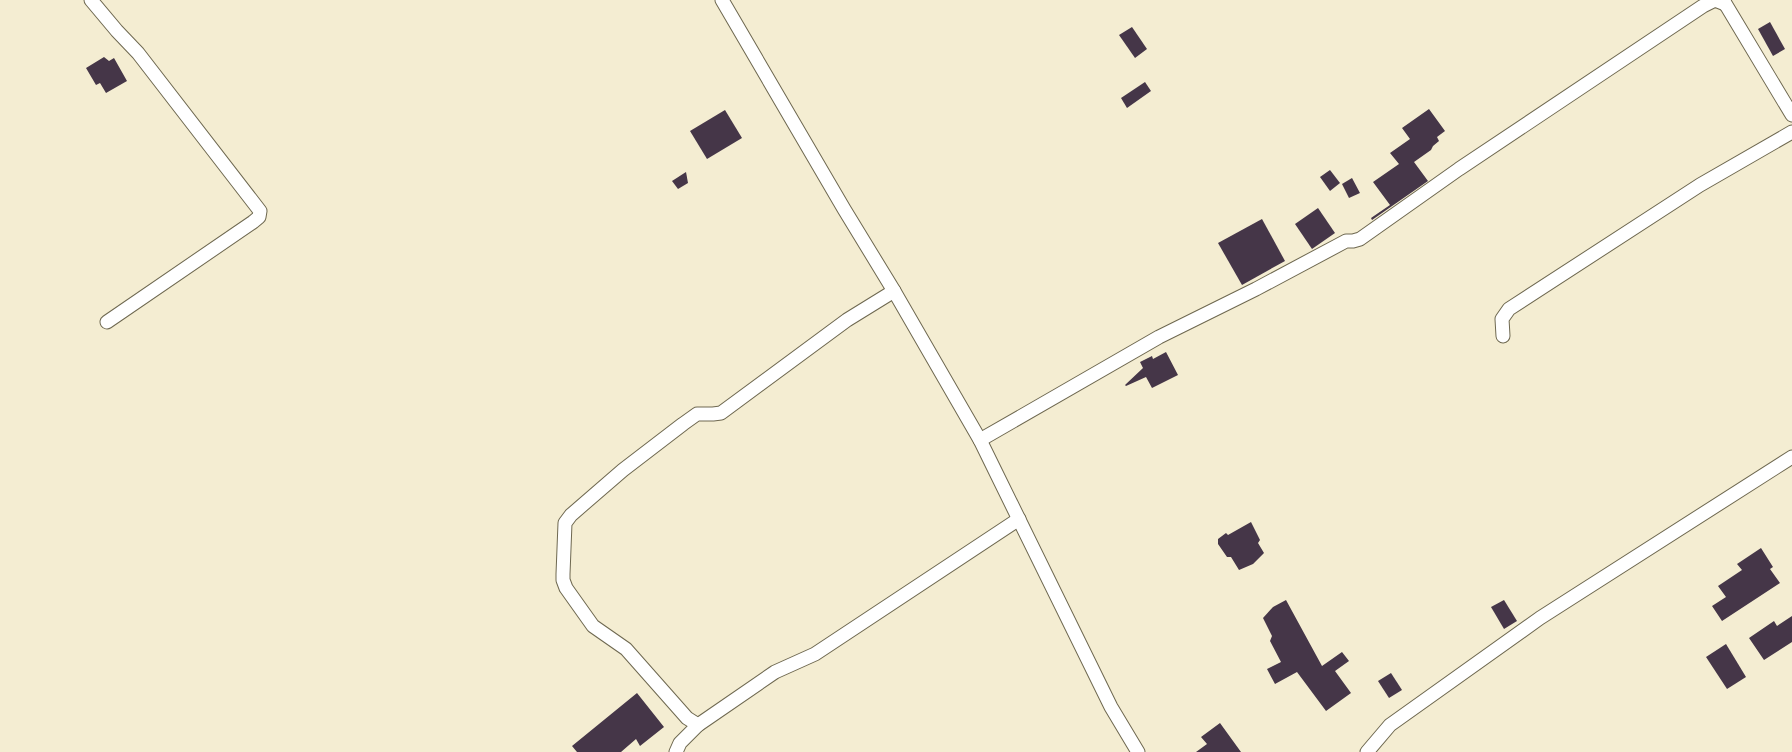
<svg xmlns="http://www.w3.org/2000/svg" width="1792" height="752" font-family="Rubik,sans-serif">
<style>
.building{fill:#453648}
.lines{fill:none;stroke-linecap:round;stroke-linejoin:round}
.street-casing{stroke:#6e6850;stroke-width:15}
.street{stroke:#fff;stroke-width:13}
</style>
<rect width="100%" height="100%" fill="#f4edd2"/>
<g class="building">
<path d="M1770,22L1785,49L1773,56L1758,29Z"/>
<path d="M1132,27L1147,49L1135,58L1119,35Z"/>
<path d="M104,57L109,61L114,58L127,81L106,93L100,83L96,85L86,68Z"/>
<path d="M1145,82L1151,91L1127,108L1121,98Z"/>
<path d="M1429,109L1445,131L1437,137L1439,141L1433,146L1431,150L1414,162L1428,181L1372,220L1371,218L1390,205L1373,182L1399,164L1390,153L1410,139L1402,128Z"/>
<path d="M725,110L742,138L707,159L690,131Z"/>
<path d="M1330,170L1340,183L1330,191L1320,177Z"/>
<path d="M686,172L688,183L678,189L672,181Z"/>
<path d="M1352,178L1360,193L1349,198L1342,184Z"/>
<path d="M1318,208L1335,233L1312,249L1295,224Z"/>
<path d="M1262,219L1285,261L1242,285L1218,243Z"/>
<path d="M1166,352L1178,375L1152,388L1146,377L1126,386L1125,385L1143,368L1140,362L1152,356L1153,359Z"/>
<path d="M1251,522L1260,540L1258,543L1264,553L1253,564L1239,570L1231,557H1227L1218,544V539L1226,533L1228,535Z"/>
<path d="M1761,548L1773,567L1770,569L1780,583L1722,621L1712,606L1726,597L1718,586L1742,570L1737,564Z"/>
<path d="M1286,600L1322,666L1342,652L1349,661L1335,671L1351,693L1326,711L1297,672L1275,684L1267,669L1281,662L1270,641L1272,636L1263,618L1273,607Z"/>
<path d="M1504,600L1517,621L1504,629L1491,607Z"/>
<path d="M1792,616V642L1764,660L1749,638L1774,621L1777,626Z"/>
<path d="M1726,644L1746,677L1727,689L1706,657Z"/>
<path d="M1391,673L1402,690L1389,698L1378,681Z"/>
<path d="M637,693L664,727L640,746L636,739L621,752H577L572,746Z"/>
<path d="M1220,723L1241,752H1196L1207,744L1201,737Z"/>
</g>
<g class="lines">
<defs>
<g id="street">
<path d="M91,0L117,31L138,53L260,211L259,217L253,222L107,322"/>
<path d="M722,0L844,209L894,291L980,440L1111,707L1138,752"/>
<path d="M1723,0L1792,115"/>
<path d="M1503,336L1502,319L1509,309L1700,185L1792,132"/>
<path d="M980,440L1159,337L1256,289L1346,241H1353L1360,239L1459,169L1703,6L1715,0L1725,4"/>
<path d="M698,725L687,718L626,649L593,626L566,588L563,580V574L565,523L571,515L623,470L683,424L697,414H713L721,413L847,320L894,291"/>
<path d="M676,752L680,743L698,725L775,672L815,654L1019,519"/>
<path d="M1367,752L1390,725L1540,618L1792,457"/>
</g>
</defs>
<use href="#street" class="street-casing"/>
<use href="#street" class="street"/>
</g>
</svg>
